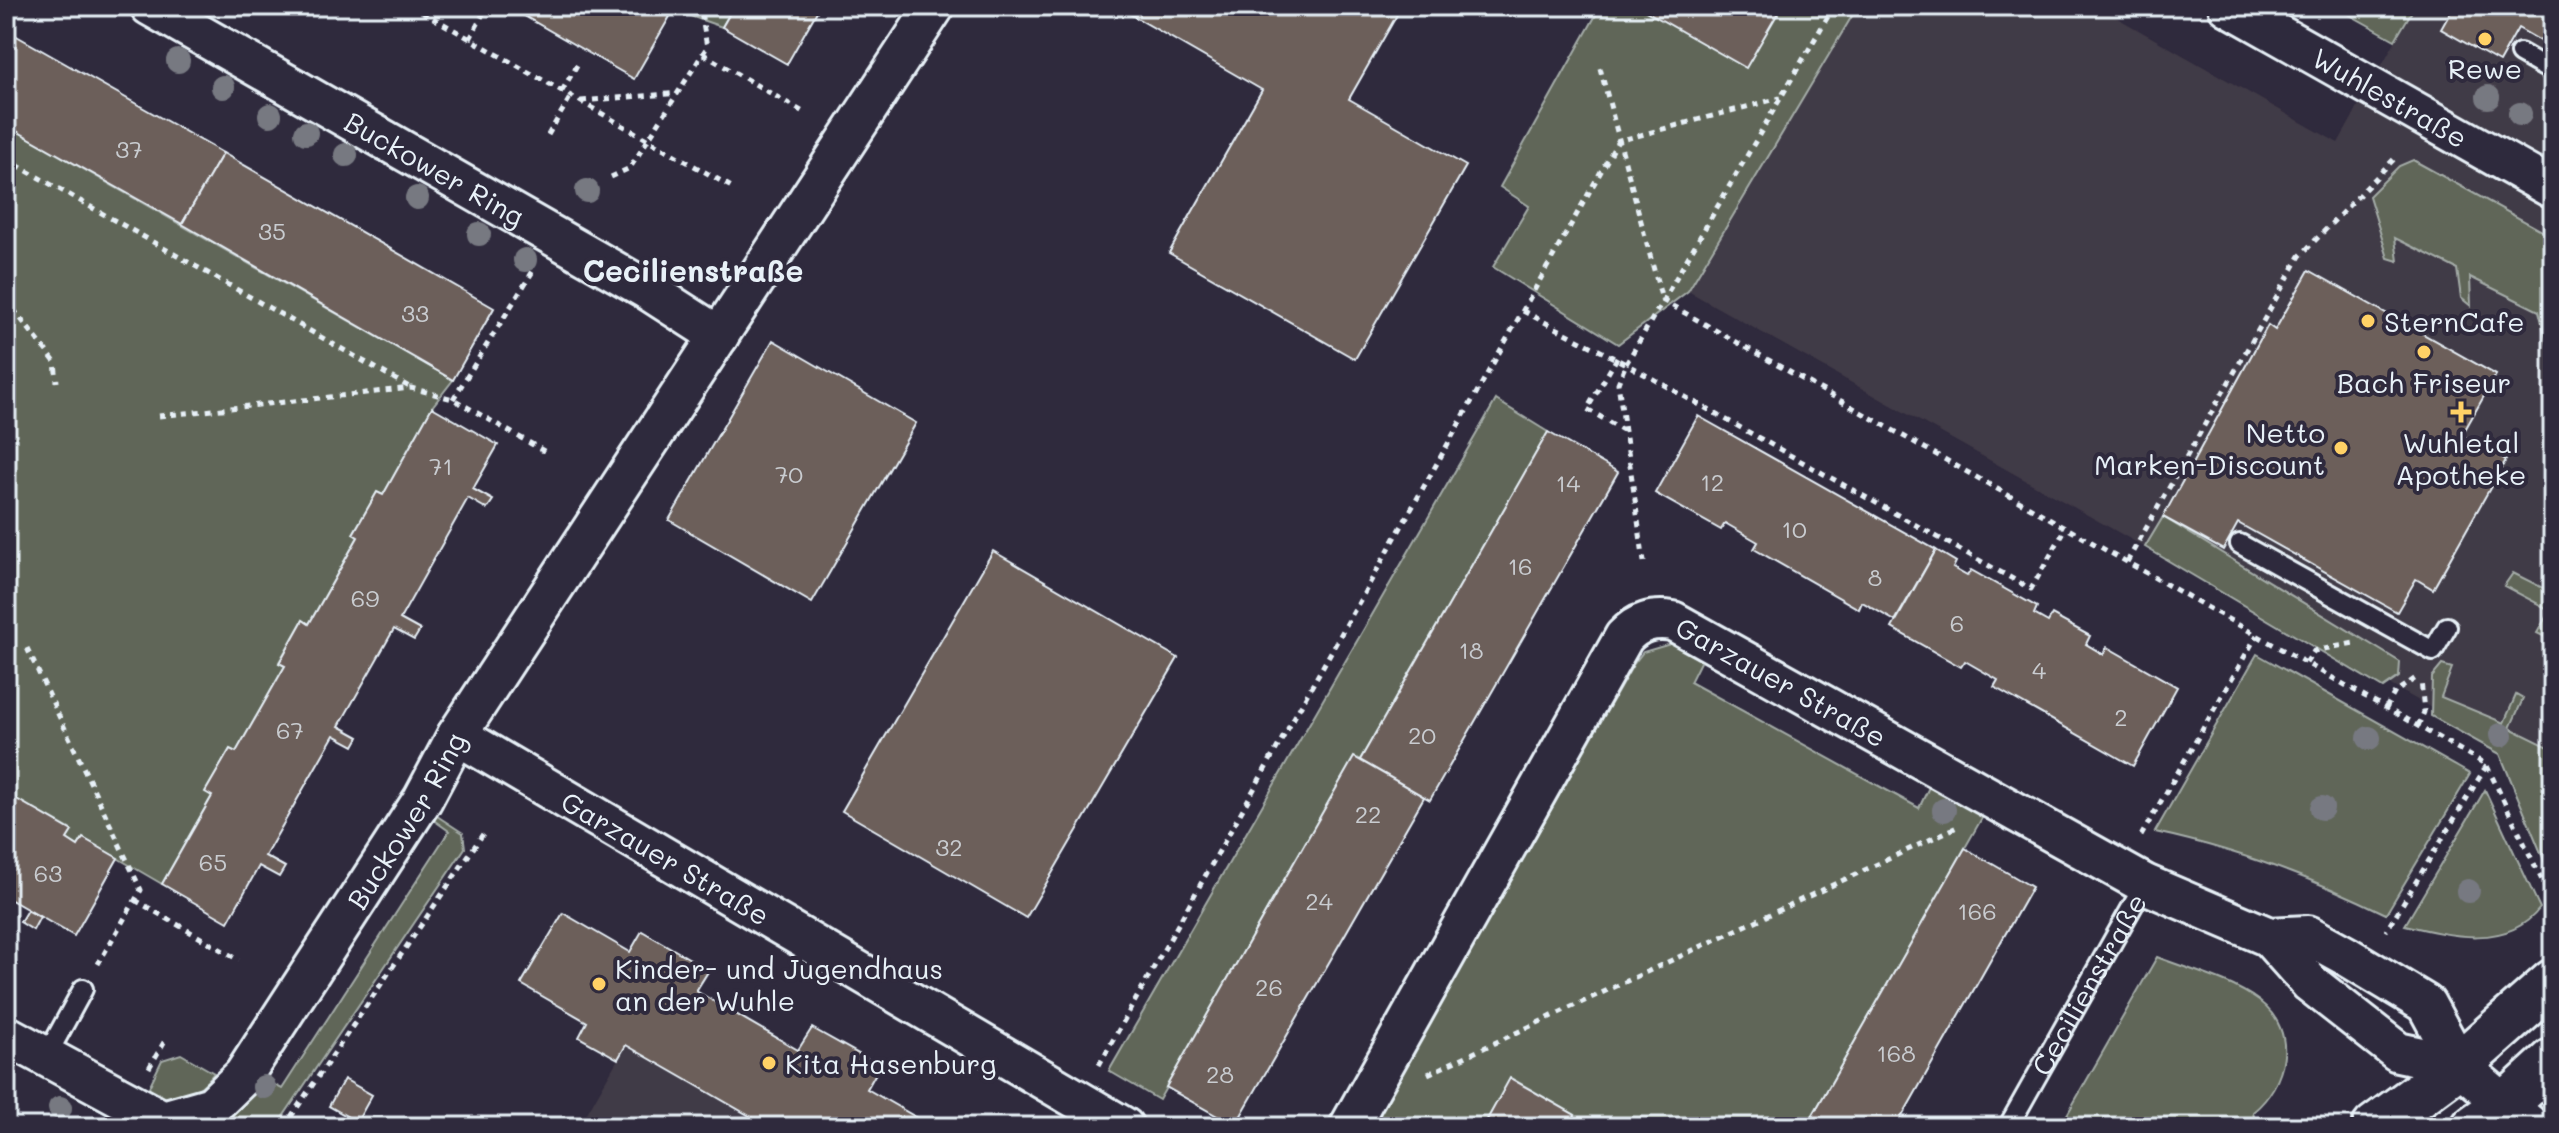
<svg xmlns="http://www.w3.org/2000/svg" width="2559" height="1133" font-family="Mali,sans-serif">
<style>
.built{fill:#413a46}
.green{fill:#606658;stroke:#a4aca8;stroke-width:2}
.building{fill:#6c5e5a;stroke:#e8f1f8;stroke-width:2}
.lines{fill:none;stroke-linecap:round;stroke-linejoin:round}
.lane-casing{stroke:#e8f1f8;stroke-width:24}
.street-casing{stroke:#e8f1f8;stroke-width:44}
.secondary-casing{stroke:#e8f1f8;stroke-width:50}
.path{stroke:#e8f1f8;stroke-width:5;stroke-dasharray:6 6;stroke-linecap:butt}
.lane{stroke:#2f2a3d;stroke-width:18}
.street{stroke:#2f2a3d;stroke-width:38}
.secondary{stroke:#2f2a3d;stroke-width:44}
.tree{fill:#777981}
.poi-dot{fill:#ffd166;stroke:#2f2a3d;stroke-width:3}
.labels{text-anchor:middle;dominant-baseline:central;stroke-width:8;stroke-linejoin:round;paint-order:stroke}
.number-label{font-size:24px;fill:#c9ccd0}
.poi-label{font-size:28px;fill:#e8f1f8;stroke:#2f2a3d}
.street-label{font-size:28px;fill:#e8f1f8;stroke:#2f2a3d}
.neighbourhood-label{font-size:30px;font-weight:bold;fill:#e8f1f8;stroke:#2f2a3d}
</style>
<rect width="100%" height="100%" fill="#2f2a3d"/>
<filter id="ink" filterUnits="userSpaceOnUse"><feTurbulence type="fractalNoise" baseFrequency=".0125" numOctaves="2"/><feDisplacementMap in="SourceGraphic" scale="16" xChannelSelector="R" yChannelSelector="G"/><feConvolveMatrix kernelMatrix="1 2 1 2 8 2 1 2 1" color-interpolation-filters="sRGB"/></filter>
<g filter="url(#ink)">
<g class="built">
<path d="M1858,6H2096L2338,143L2415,6H2553V776L1688,291Z"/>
<path d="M703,996L798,1050L812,1028L880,1066L867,1089L933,1127H579L626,1045Z"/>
</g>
<g class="green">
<path d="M676,6H734L722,27L673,10Z"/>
<path d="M1601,6H1858L1688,291L1618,344L1493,267L1529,206L1500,187Z"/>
<path d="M2334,6H2415L2395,40Z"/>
<path d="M6,125L453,380L432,407L383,495L377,492L353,534L358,537L309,624L303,620L279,662L285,666L236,752L230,749L206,791L212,796L162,884L83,838L78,846L67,839L71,830L6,793Z"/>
<path d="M2413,160L2553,237V350L2548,347L2539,311L2470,277L2471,306L2461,298L2457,269L2395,238L2398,261L2388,258L2369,196L2399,166Z"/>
<path d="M1496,400L1548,432L1360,760L1354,757L1159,1100L1109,1071Z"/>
<path d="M2163,517L2400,662L2399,677L2383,688L2145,547Z"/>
<path d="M2513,573L2553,593V626L2547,638L2537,633L2550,610L2504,586Z"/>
<path d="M1677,642L1706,650L1690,682L1919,808L1932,781L1986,811L1806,1127H1569L1575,1115L1511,1078L1483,1127H1371L1633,665L1643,652Z"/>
<path d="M2257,654L2470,774L2386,914C2312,878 2236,849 2155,832Z"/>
<path d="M2442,665L2452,668L2441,697L2504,723L2516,695L2523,699L2510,728L2553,749V882L2500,754L2431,716L2432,677Z"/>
<path d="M2485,790L2540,908C2508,950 2450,936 2405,925Z"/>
<path d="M434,814L463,833L465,848L276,1127H216L238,1108L260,1077L282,1089L449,831L432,819Z"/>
<path d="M2157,957C2190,970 2231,980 2259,1001C2300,1032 2286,1085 2253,1112L2254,1117L2237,1127H2060Z"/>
<path d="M181,1054L214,1073C197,1096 172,1105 147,1091L162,1060Z"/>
</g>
<g class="building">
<path d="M507,6H676L634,79Z"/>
<path d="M734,6H820L787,64L722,27Z"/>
<path d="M1116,6H1402L1349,99L1466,166L1355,359L1169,253L1262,90Z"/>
<path d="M1637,6H1782L1746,68Z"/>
<path d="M2454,6H2553V48L2518,28L2499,62L2441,29Z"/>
<path d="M6,30L223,153L182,224L6,125Z"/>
<path d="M223,153L494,308L453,380L182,224Z"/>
<path d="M2309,270L2496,375L2462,435L2506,460L2433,589L2416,579L2397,612L2238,523L2223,550L2163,517L2268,325L2275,330Z"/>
<path d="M773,340L916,423L812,603L669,520Z"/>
<path d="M432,407L498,445L473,489L493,500L487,509L468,498L400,619L420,630L414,640L394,629L339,726L359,737L354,746L334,735L265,856L285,867L279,877L259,866L228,922L162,884L212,796L205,792L230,749L236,752L285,666L279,663L303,620L309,624L358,537L353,534L377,492L383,495Z"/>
<path d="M1698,416L1936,550L1895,621L1862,602L1859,609L1754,549L1758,542L1725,523L1721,530L1655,493Z"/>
<path d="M1548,432L1618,472L1430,800L1360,760Z"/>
<path d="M1936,550L1956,562L1953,568L1967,576L1971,570L2037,607L2034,614L2048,622L2052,615L2090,636L2086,644L2103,654L2107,647L2177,687L2133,766L1994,687L1998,680L1965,661L1961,667L1892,628Z"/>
<path d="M993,551L1178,658L1026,918L842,811Z"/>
<path d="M1354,757L1424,797L1235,1126L1166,1087Z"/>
<path d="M6,793L72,831L67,839L78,846L83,838L118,858L74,936L6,897Z"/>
<path d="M1965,848L2032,887L1896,1127H1806Z"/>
<path d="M27,910L40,917L33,930L20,922Z"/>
<path d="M563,913L630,952L642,931L709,970L696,991L798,1050L812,1028L880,1066L867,1089L933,1127H769L626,1045L618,1059L579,1037L587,1022L521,984Z"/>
<path d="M1510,1078L1575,1115L1569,1127H1483Z"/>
<path d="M344,1079L372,1095L357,1122L329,1106Z"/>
</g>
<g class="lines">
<defs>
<g id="lane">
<path d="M2520,53L2553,72"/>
<path d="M2240,544L2433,651L2447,627"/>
<path d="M46,1057L83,989"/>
<path id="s1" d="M2008,1127L2145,884"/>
</g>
<g id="street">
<path id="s2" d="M150,6L646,289L719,336"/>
<path id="s3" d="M2228,6L2553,189"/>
<path id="s4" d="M457,735L1124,1127"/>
<path d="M2269,937L2310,983L2398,1052L2459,1065"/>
<path id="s5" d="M6,1035L163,1120L212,1106L243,1076L423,799L457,735L935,6"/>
<path id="s6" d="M1349,1127L1624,637C1638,622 1652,618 1673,621L2145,884L2269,937L2308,935L2348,957L2426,1004L2459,1065L2532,1127"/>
</g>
<g id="secondary">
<path d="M2375,1127L2459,1065L2553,982"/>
<path d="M2474,1127L2506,1104L2553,1061"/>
</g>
</defs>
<use href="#lane" class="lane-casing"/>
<use href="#street" class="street-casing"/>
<use href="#secondary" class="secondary-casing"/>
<g class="path">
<path d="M412,6L735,189"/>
<path d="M1834,6L1626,364L2031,589L2066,528"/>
<path d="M470,39L485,10"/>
<path d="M703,54L803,112"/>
<path d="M1600,68L1662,300L2487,765L2386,931"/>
<path d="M562,91L577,65"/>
<path d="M581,101L679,93"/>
<path d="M548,135L571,96"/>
<path d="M6,159L411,388"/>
<path d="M611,177L630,168L707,47L700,6"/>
<path d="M6,300L55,362L57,382"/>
<path d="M1523,311L1626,364L1618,383L1644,562"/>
<path d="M1617,358L1587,409L1628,433"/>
<path d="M453,399L533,271"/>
<path d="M159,416L411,388L453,399L549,454"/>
<path d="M6,453L17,452"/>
<path d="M2127,562L2300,256L2395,158"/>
<path d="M27,648L141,890L98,964"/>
<path d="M2306,663L2314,651L2354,643"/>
<path d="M2386,708L2395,692L2416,678"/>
<path d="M2418,726L2424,712L2421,680"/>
<path d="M2487,766L2553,903"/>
<path d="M2141,836L2257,635"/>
<path d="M135,900L239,960"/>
<path d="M1099,1065L1618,141L1780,98"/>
<path d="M149,1068L167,1037"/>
<path d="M1428,1074L1959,826"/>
<path d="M6,1120L18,1127"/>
<path d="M284,1127L483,834"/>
</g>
<use href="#lane" class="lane"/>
<use href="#street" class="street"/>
<use href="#secondary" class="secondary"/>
</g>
<g class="tree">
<circle cx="178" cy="61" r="12"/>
<circle cx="223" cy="87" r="12"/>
<circle cx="2488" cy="97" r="12"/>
<circle cx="2520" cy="114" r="12"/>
<circle cx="270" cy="115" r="12"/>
<circle cx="306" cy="133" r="12"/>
<circle cx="346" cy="155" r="12"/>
<circle cx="587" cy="191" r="12"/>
<circle cx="417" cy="198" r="12"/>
<circle cx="479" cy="234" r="12"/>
<circle cx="525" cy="260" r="12"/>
<circle cx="2501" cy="735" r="12"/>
<circle cx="2369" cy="738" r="12"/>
<circle cx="2322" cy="808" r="12"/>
<circle cx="1944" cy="810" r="12"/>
<circle cx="2468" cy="891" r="12"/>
<circle cx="264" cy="1087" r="12"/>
<circle cx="60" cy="1108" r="12"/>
</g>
</g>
<g class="poi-dot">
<circle cx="2485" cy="39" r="8"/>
<circle cx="2368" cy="321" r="8"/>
<circle cx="2424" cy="352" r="8"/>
<path d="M2457 400h8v8h8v8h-8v8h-8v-8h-8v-8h8z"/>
<circle cx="2341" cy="448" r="8"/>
<circle cx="599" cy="984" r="8"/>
<circle cx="769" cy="1063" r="8"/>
</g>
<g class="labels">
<g class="number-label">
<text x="129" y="148">37</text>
<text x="272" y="230">35</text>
<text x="415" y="312">33</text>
<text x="441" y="465">71</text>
<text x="789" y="473">70</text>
<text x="1712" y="481">12</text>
<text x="1568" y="482">14</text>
<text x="1794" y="528">10</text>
<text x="1520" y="565">16</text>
<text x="1875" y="576">8</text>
<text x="365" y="597">69</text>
<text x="1957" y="622">6</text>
<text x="1471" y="649">18</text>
<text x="2039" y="669">4</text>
<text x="2121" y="716">2</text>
<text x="290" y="729">67</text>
<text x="1422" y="734">20</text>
<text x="1368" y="813">22</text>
<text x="949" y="846">32</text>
<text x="213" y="861">65</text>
<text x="48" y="872">63</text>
<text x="1319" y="900">24</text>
<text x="1977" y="910">166</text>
<text x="1269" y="986">26</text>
<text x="1896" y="1052">168</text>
<text x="1220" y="1073">28</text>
</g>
<g class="poi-label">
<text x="2485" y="68">Rewe</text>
<text x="2384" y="321" text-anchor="start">SternCafe</text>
<text x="2424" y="382">Bach Friseur</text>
<text x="2325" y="432" text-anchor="end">Netto<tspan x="2325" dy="32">Marken-Discount</tspan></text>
<text x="2461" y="442">Wuhletal<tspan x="2461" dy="32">Apotheke</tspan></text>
<text x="615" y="968" text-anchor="start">Kinder- und Jugendhaus<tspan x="615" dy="32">an der Wuhle</tspan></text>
<text x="785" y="1063" text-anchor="start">Kita Hasenburg</text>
</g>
<g class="street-label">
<text stroke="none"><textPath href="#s3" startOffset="186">Wuhlestraße</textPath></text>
<text stroke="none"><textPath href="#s2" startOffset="328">Buckower Ring</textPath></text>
<text stroke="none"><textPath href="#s6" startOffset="740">Garzauer Straße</textPath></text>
<text stroke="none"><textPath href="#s5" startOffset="576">Buckower Ring</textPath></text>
<text stroke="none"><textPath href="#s4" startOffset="242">Garzauer Straße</textPath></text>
<text stroke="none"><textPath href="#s1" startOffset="164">Cecilienstraße</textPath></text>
</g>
<g class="neighbourhood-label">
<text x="693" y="270">Cecilienstraße</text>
</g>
</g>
<rect width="2559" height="1133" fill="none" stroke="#2f2a3d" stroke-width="32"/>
<rect x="16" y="16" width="2527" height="1101" fill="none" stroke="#e8f1f8" stroke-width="3" filter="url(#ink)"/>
</svg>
